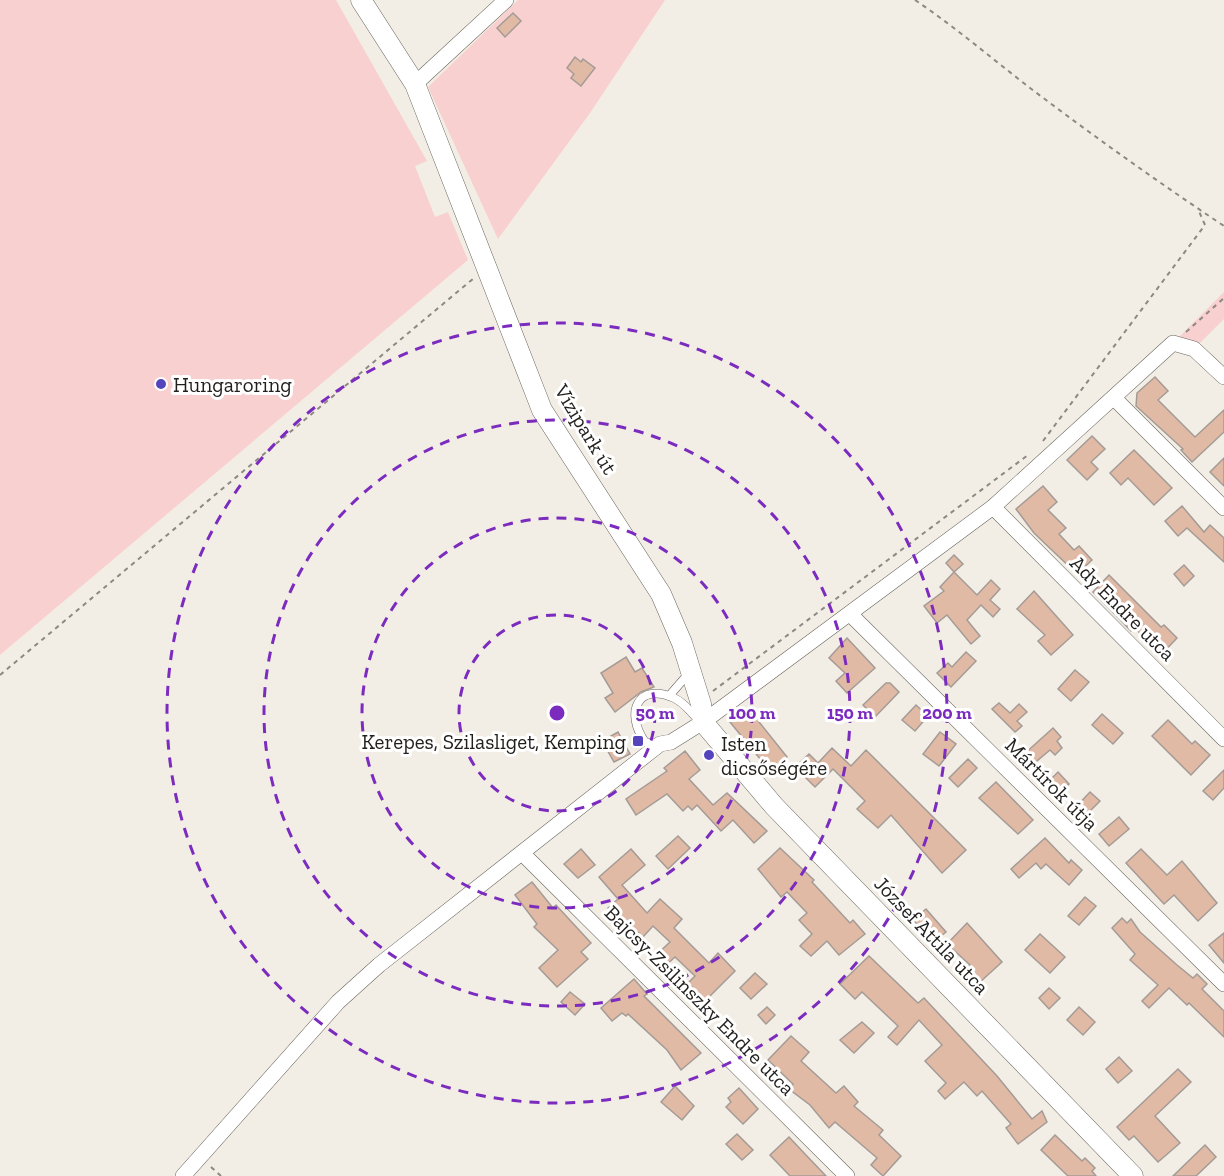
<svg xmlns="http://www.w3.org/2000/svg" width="1224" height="1176" font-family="'Zilla Slab',serif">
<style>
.green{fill:#f8d0cf}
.building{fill:#e1baa5;stroke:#a49b96;stroke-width:1.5}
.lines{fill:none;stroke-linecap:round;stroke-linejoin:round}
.service-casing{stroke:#69655d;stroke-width:9}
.minor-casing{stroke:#69655d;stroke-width:16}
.tertiary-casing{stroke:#69655d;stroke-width:21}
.path{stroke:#8c8882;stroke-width:2;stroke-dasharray:4.5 4.5;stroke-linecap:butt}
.service{stroke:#fff;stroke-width:8}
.minor{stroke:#fff;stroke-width:15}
.tertiary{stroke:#fff;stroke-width:20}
.ring{fill:none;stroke:#7b2cbf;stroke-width:3;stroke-dasharray:10 8}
.poi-dot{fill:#5544bc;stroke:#fff;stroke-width:2}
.labels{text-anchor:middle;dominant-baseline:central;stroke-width:6;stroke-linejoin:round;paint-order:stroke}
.poi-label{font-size:21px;fill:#211f1c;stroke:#fff;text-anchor:start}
.street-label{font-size:21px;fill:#211f1c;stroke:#fff}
.centre{fill:#7b2cbf;stroke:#fff;stroke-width:3}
.ring-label{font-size:18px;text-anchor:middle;font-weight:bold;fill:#7b2cbf;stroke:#fff;stroke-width:6;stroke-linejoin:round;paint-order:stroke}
</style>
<rect width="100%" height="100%" fill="#f3eee5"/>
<g class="green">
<path d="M0,0H336L427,161L415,166L435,217L448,212L468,260L0,655Z"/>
<path d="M518,0H665L590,113L498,239L428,87Z"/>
<path d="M1224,292V319L1194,349L1173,343Z"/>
</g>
<g class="building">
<path d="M513,13L521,21L505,37L497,28Z"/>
<path d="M575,57L581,62L583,59L595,68L581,86L571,78L574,74L567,68Z"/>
<path d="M1155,377L1168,391L1158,400L1195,437L1224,410V432L1192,462L1181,450L1183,449L1136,406L1137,393Z"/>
<path d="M1092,436L1105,449L1091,462L1098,469L1087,480L1067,460Z"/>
<path d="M1134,450L1172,488L1154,505L1128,478L1121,485L1110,473Z"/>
<path d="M1224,458V486L1210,472Z"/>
<path d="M1043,486L1057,502L1048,510L1066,528L1059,534L1074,550L1079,546L1092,560L1077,574L1034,533L1016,509Z"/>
<path d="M1182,506L1204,532L1210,525L1224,538V562L1187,528L1178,536L1165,521Z"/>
<path d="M954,555L963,564L954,572L946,563Z"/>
<path d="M1184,565L1194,576L1184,586L1174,574Z"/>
<path d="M954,572L977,595L991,580L1000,589L990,600L1000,609L993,617L981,605L967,620L980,636L971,644L947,615L937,623L924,606L944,591L940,587Z"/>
<path d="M1109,575L1161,627L1164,625L1177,638L1161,655L1135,628L1131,631L1093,592Z"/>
<path d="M1034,591L1073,635L1051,655L1038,641L1045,635L1017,609Z"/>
<path d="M847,638L875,668L847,693L836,681L845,673L829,658Z"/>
<path d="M966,652L976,661L951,687L937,673L948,663L952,667Z"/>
<path d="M626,657L635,672L642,668L654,687L641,692L615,712L605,698L613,693L601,673Z"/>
<path d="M1075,670L1089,682L1071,701L1058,689Z"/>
<path d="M886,683H890L899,692L875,717L863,705Z"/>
<path d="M999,703L1010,713L1019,704L1027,712L1017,721L1022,726L1015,732L992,709Z"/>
<path d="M916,705L928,716L915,731L902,720Z"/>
<path d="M748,708L787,757L770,771L730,722Z"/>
<path d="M1102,714L1123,733L1113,744L1092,725Z"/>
<path d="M1168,720L1192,744L1195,741L1210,755L1191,775L1152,736Z"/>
<path d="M1053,728L1061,737L1057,741L1062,748L1055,755L1050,750L1031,766L1022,756Z"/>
<path d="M618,732L630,754L614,762L602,741Z"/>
<path d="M940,732L956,744L939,766L923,754Z"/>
<path d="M832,748L851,766L866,750L966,850L942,873L891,815L878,828L857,809L865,801L833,769L815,787L795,767L809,754L818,763Z"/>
<path d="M685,751L700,770L689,779L713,805L727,793L767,831L754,843L733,820L721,831L697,805L692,810L688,806L683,811L667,794L636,815L626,799L667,771L664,768Z"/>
<path d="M968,759L977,768L958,787L949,778Z"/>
<path d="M1224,770V788L1213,800L1203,791Z"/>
<path d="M1058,772L1069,784L1058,795L1047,783Z"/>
<path d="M996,782L1033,820L1018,834L979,798Z"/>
<path d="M1090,792L1100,801L1083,818L1074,809Z"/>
<path d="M1119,817L1129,829L1109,846L1099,834Z"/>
<path d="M678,836L690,848L668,869L656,856Z"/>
<path d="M1045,838L1069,863L1071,860L1082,870L1069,885L1046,864L1041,869L1036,863L1019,878L1011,869Z"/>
<path d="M780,848L814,880L812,882L850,923L853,920L865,934L839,955L827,941L811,956L800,946L812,934L799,920L807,913L787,892L781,897L758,869Z"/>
<path d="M581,849L595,865L578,878L564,864Z"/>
<path d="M631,849L645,865L622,885L647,913L660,899L682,919L674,928L709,963L718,953L735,971L706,1000L688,983L695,976L675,957L663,968L653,958L670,942L653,926L643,937L627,922L624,925L608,908L618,899L599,877Z"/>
<path d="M1141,849L1167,875L1182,861L1217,903L1198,921L1174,895L1164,904L1126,863Z"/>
<path d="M532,882L553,908L556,905L591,943L581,952L588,959L557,987L539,968L558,950L534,927L537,924L515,895Z"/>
<path d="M1085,897L1096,906L1079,925L1068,916Z"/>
<path d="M926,909L946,932L933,943L913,920Z"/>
<path d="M1122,918L1127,923L1131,919L1140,932L1177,965L1193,978L1197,974L1207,984L1202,989L1224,1011V1037L1189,1003L1187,1005L1169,988L1149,1008L1142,1001L1158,985L1130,960L1135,954L1112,928Z"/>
<path d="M967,923L1002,962L979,983L966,969L970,965L947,944Z"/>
<path d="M1224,933V963L1209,945Z"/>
<path d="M1040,934L1065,957L1050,973L1025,950Z"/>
<path d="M869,956L918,1003L924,998L997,1076L1032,1119L1042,1111L1047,1122L1018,1144L1006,1128L1011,1124L982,1091L977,1096L964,1082L945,1099L938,1091L946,1083L925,1061L942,1045L919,1020L897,1045L888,1037L898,1026L862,992L855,999L840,984Z"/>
<path d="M755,973L767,984L751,999L740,988Z"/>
<path d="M634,979L647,994L644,996L701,1053L681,1070L667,1050L628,1014L626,1016L622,1013L612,1021L601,1008Z"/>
<path d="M1049,988L1060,998L1049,1009L1039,998Z"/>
<path d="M570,992L585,1004L575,1015L561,1002Z"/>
<path d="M767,1007L775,1015L766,1024L758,1015Z"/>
<path d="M1079,1007L1095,1022L1083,1035L1067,1020Z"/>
<path d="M862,1022L874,1033L854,1053L840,1040Z"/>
<path d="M791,1036L809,1052L801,1061L836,1093L844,1086L858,1102L854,1106L883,1130L879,1135L901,1156L883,1176L871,1165L877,1158L835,1122L829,1128L810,1105L789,1089L793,1084L768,1060Z"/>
<path d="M1119,1057L1132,1071L1118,1083L1106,1069Z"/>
<path d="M1178,1069L1191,1082L1155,1116L1180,1143L1158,1162L1134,1136L1129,1140L1117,1127Z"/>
<path d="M675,1086L694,1106L682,1120L661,1102Z"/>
<path d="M739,1088L758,1109L743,1124L726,1107L731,1102L728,1098Z"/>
<path d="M737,1134L753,1150L742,1160L726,1144Z"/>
<path d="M1055,1135L1082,1161L1085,1158L1095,1168L1092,1171L1096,1176H1068L1041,1150Z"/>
<path d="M789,1137L805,1154L826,1176H790L770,1155Z"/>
<path d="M1205,1145L1216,1157L1196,1176H1173Z"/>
</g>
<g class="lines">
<defs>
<g id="service">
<path d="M669,696L689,673"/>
<path d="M657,744L645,742C624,712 638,682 674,698C685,703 690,712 699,720"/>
</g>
<g id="minor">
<path d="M415,84L506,0"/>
<path d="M1114,398L1224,508"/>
<path d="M993,507L1224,739"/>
<path d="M850,614L1224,984"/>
<path d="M523,854L847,1176"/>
<path d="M183,1176L338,1002L379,965L660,744L671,742L703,722L993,507L1173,343L1194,349L1224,377"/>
</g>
<path id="tertiary" d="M361,0L415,84L542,410L661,594L682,643L701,704L703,722L774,806L1133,1176"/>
</defs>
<use href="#service" class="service-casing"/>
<use href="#minor" class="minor-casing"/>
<use href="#tertiary" class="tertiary-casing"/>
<g class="path">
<path d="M915,0C958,29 997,63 1038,94C1099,140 1161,184 1224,226"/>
<path d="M1186,332L1224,298"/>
<path d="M1043,441L1205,225L1198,209"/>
<path d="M0,675L474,278"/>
<path d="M713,691L1028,455"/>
<path d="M211,1167L221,1176"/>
</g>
<use href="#service" class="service"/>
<use href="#minor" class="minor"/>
<use href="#tertiary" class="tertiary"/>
</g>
<g class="ring">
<circle cx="557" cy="713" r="98"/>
<circle cx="557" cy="713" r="195"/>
<circle cx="557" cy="713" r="293"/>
<circle cx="557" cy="713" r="390"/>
</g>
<g class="poi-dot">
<circle cx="161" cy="384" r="6"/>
<rect x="632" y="735" width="12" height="12" rx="3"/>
<circle cx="709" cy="755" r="6"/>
</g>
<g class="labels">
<g class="poi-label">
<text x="173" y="384">Hungaroring</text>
<text x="626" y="741" text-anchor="end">Kerepes, Szilasliget, Kemping</text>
<text x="721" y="743">Isten<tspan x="721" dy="24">dicsőségére</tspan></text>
</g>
<g class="street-label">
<text transform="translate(586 429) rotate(59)">Vízipark út</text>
<text transform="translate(1123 608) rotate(45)">Ady Endre utca</text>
<text transform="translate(1052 784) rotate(45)">Mártírok útja</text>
<text transform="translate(932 935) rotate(46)">József Attila utca</text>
<text transform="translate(700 1000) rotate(45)">Bajcsy-Zsilinszky Endre utca</text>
</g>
</g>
<circle cx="557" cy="713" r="9" class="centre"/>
<g class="ring-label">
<text x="655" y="719">50 m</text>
<text x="752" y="719">100 m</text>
<text x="850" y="719">150 m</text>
<text x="947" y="719">200 m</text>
</g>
</svg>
